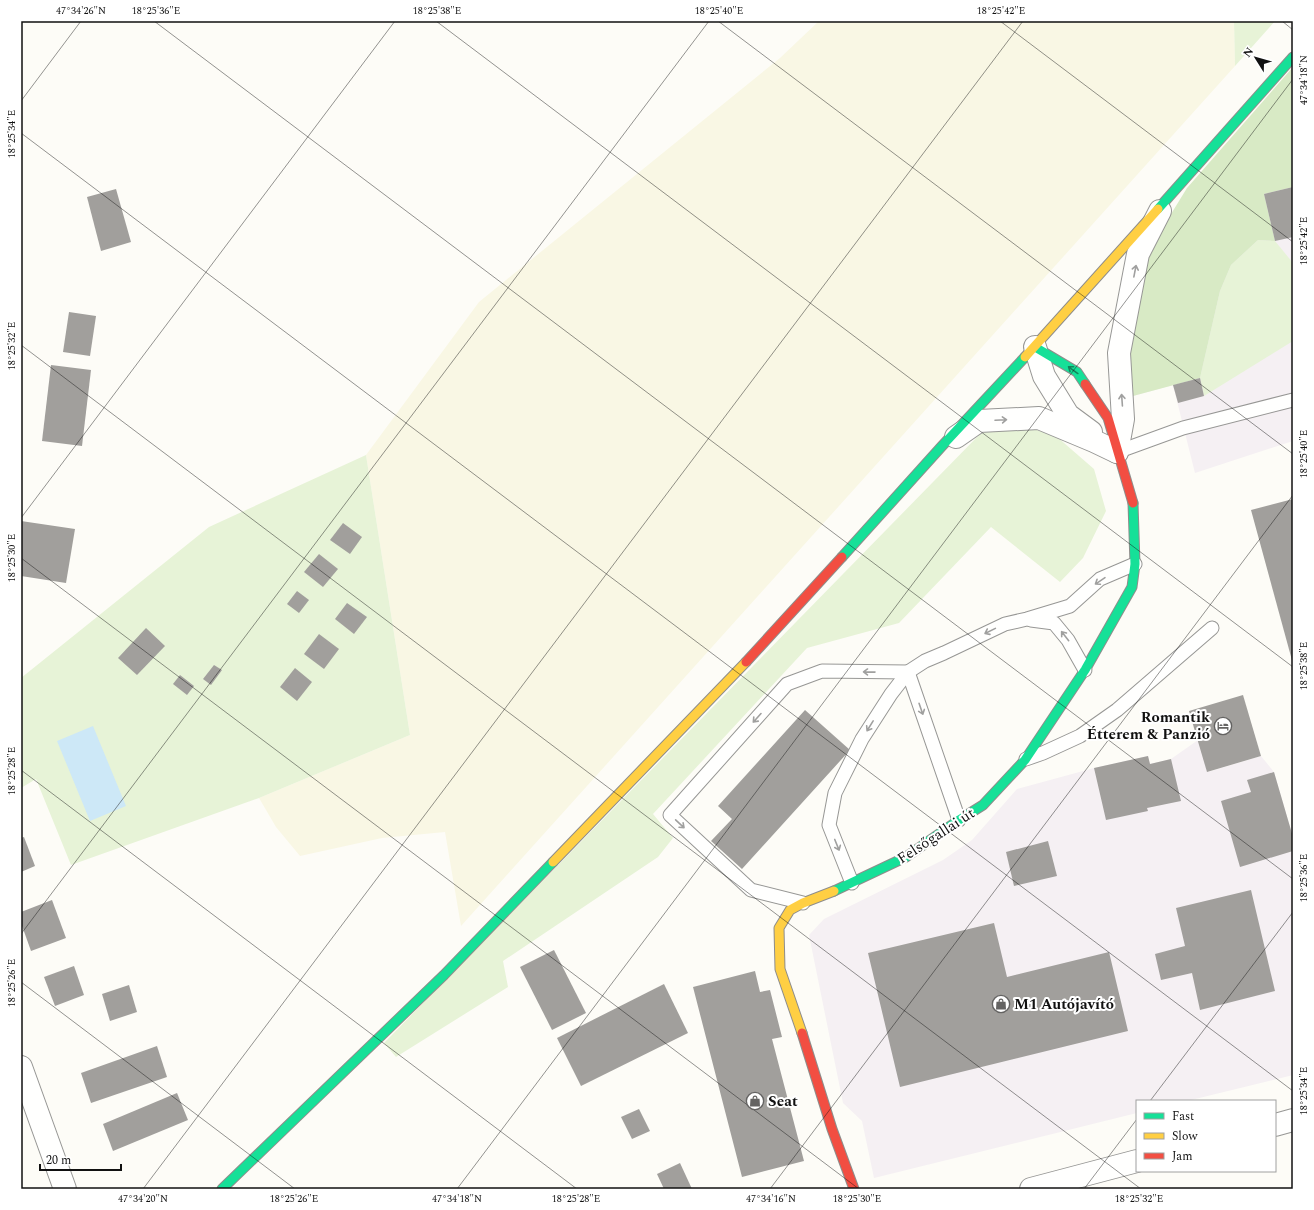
<svg xmlns="http://www.w3.org/2000/svg" width="1314" height="1210" font-family="Spectral,serif">
<style>
.industrial{fill:#f5f0f3}
.farmland{fill:#f9f7e4}
.green{fill:#e7f3d7}
.forest{fill:#d8eac5}
.water{fill:#cde8f7}
.building{fill:#a19f9c}
.lines{fill:none;stroke-linecap:round;stroke-linejoin:round}
.lane-casing{stroke:#979795;stroke-width:15}
.street-casing{stroke:#979795;stroke-width:24}
.fast-casing{stroke:#8e8d8b;stroke-width:11}
.slow-casing{stroke:#8e8d8b;stroke-width:11}
.jam-casing{stroke:#8e8d8b;stroke-width:11}
.lane{stroke:#fffffe;stroke-width:13}
.street{stroke:#fffffe;stroke-width:22}
.fast{stroke:#16e098;stroke-width:9}
.slow{stroke:#ffcf43;stroke-width:9}
.jam{stroke:#f24e42;stroke-width:9}
.oneway{stroke:#a0a09f}
.oneway2{stroke:#14835b}
.ticks{fill:none;stroke:#111;stroke-width:1;stroke-opacity:0.45}
.labels{text-anchor:middle;dominant-baseline:central;stroke-width:4;stroke-linejoin:round;paint-order:stroke}
.poi-label{font-size:15px;font-weight:bold;fill:#111;stroke:#fff;text-anchor:start}
.street-label{font-size:15px;fill:#111;stroke:#fff}
.neatline{fill:none;stroke:#111;stroke-width:1.5}
.ticks-label{font-size:10px;text-anchor:middle;fill:#111}
</style>
<rect width="100%" height="100%" fill="#fdfcf7"/>
<g class="industrial">
<path d="M1293,113V441L1195,473L1173,385L1133,396Z"/>
<path d="M1198,740L1208,772L1261,756L1274,772L1293,837V1075L1187,1101H1137V1113L874,1178L862,1121L843,1103L809,935L824,919L943,860L972,840L1017,789L1094,768L1148,756L1150,764L1171,759Z"/>
</g>
<path class="farmland" d="M819,21H1234L1235,66L461,926L445,832L382,838L300,856L276,827L259,798L410,735L366,455L479,302L780,58Z"/>
<g class="green">
<path d="M1234,21H1275L1235,66Z"/>
<path d="M1258,240L1275,241L1293,263V341L1204,396L1200,378L1220,291L1231,265Z"/>
<path d="M1014,423L1056,436L1094,469L1106,511L1083,558L1060,582L991,527L899,623L807,648L653,814L673,838L658,857L503,961L508,987L396,1057L384,1043L980,434Z"/>
<path d="M366,455L410,735L259,798L71,865L36,779L21,788V678L209,527Z"/>
</g>
<path class="forest" d="M1293,67V187L1264,194L1275,241L1258,240L1231,265L1220,291L1200,378L1133,396L1129,377L1130,332L1147,253L1187,188Z"/>
<path class="water" d="M93,726L126,806L90,821L57,741Z"/>
<g class="building">
<path d="M1293,187V237L1275,241L1264,194Z"/>
<path d="M116,189L131,242L101,251L87,197Z"/>
<path d="M69,312L96,316L90,356L63,352Z"/>
<path d="M51,365L91,370L82,446L42,441Z"/>
<path d="M1200,378L1204,396L1178,403L1173,385Z"/>
<path d="M1293,499V664L1251,510Z"/>
<path d="M21,521L75,529L66,583L21,576Z"/>
<path d="M343,523L362,537L350,554L330,540Z"/>
<path d="M319,554L338,569L323,587L304,572Z"/>
<path d="M297,591L309,600L299,613L287,604Z"/>
<path d="M347,603L367,617L354,634L335,619Z"/>
<path d="M146,628L165,646L137,675L118,658Z"/>
<path d="M319,634L339,649L324,669L304,654Z"/>
<path d="M214,665L222,670L211,685L203,679Z"/>
<path d="M295,668L312,682L297,701L280,687Z"/>
<path d="M180,675L194,686L187,695L173,684Z"/>
<path d="M1243,695L1261,756L1207,772L1189,711Z"/>
<path d="M805,710L850,750L742,869L711,841L732,819L718,806Z"/>
<path d="M1148,756L1150,764L1171,759L1181,801L1147,808L1148,811L1106,820L1094,768Z"/>
<path d="M1274,772L1293,837V851L1240,867L1221,801L1251,792L1247,780Z"/>
<path d="M24,837L35,866L21,872V838Z"/>
<path d="M1048,841L1057,876L1014,886L1006,852Z"/>
<path d="M1251,890L1275,991L1200,1010L1192,973L1161,980L1155,954L1185,946L1176,908Z"/>
<path d="M52,900L66,938L31,951L21,923V912Z"/>
<path d="M994,923L1007,977L1109,952L1128,1031L900,1087L868,953Z"/>
<path d="M554,950L586,1013L552,1030L520,967Z"/>
<path d="M74,966L84,995L55,1006L44,977Z"/>
<path d="M755,971L760,992L770,990L782,1037L772,1039L804,1161L742,1177L693,987Z"/>
<path d="M664,984L688,1033L581,1086L557,1038Z"/>
<path d="M129,985L137,1012L110,1021L102,994Z"/>
<path d="M157,1046L167,1077L91,1103L81,1073Z"/>
<path d="M177,1093L188,1120L113,1151L103,1124Z"/>
<path d="M639,1109L650,1131L632,1139L621,1117Z"/>
<path d="M680,1163L692,1189H664L657,1174Z"/>
</g>
<g class="lines">
<defs>
<g id="lane">
<path d="M1117,452L1183,428L1293,400"/>
<path d="M1031,620L1054,623L1068,640L1085,670"/>
<path d="M1026,759L1043,753L1080,736L1117,710L1212,628"/>
<path d="M852,883L829,825L835,793L862,739L891,694L908,672L925,661L944,653L1005,624L1027,619L1070,606L1100,579L1135,564"/>
<path d="M803,903L751,890L670,815L787,684L822,671L908,672L959,820"/>
</g>
<g id="street">
<path d="M1035,347L1044,376L1068,415L1091,432"/>
<path d="M956,437L979,421L1039,418L1094,441L1117,452"/>
<path d="M1117,452L1123,419L1119,353L1138,254L1160,211"/>
<path d="M21,1067L65,1189"/>
<path d="M1275,1125L1293,1120"/>
<path d="M1031,1189L1137,1161"/>
</g>
<g id="fast">
<path d="M1158,209L1293,57"/>
<path d="M1035,347L1077,372L1085,384"/>
<path d="M842,557L942,446L1025,357"/>
<path d="M834,891L906,857L959,820L983,805L1025,760L1085,670L1132,587L1135,564L1133,503"/>
<path d="M222,1189L444,975L553,862"/>
</g>
<g id="slow">
<path d="M1025,357L1158,209"/>
<path d="M553,862L746,662"/>
<path d="M802,1033L780,969L779,928L790,910L803,903L834,891"/>
</g>
<g id="jam">
<path d="M1085,384L1108,418L1133,503"/>
<path d="M746,662L842,557"/>
<path d="M802,1033L832,1129L854,1189"/>
</g>
</defs>
<use href="#lane" class="lane-casing"/>
<use href="#street" class="street-casing"/>
<use href="#fast" class="fast-casing"/>
<use href="#slow" class="slow-casing"/>
<use href="#jam" class="jam-casing"/>
<use href="#lane" class="lane"/>
<use href="#street" class="street"/>
<use href="#fast" class="fast"/>
<use href="#slow" class="slow"/>
<use href="#jam" class="jam"/>
</g>
<defs><path id="oneway-shaft" d="M-6 0H5M1.5-3L5.5 0L1.5 3" fill="none" stroke-width="1.6" stroke-linecap="round" stroke-linejoin="round"/></defs>
<g class="oneway">
<use href="#oneway-shaft" transform="translate(1135 271) rotate(-79)"/>
<use href="#oneway-shaft" transform="translate(1122 400) rotate(-94)"/>
<use href="#oneway-shaft" transform="translate(1001 420) rotate(-3)"/>
<use href="#oneway-shaft" transform="translate(1100 581) rotate(146)"/>
<use href="#oneway-shaft" transform="translate(990 631) rotate(154)"/>
<use href="#oneway-shaft" transform="translate(1065 636) rotate(-128)"/>
<use href="#oneway-shaft" transform="translate(869 672) rotate(-179)"/>
<use href="#oneway-shaft" transform="translate(921 709) rotate(71)"/>
<use href="#oneway-shaft" transform="translate(757 718) rotate(132)"/>
<use href="#oneway-shaft" transform="translate(870 726) rotate(122)"/>
<use href="#oneway-shaft" transform="translate(680 824) rotate(43)"/>
<use href="#oneway-shaft" transform="translate(837 845) rotate(68)"/>
</g>
<use class="oneway2" href="#oneway-shaft" transform="translate(1073 370) rotate(-144)"/>
<path class="ticks" d="M154,21L1293,879M436,21L1293,667M718,21L1293,454M1000,21L1293,242M1282,21L1293,30M21,101L81,21M21,133L1293,1091M21,345L1141,1189M21,518L395,21M21,558L859,1189M21,770L577,1189M21,934L709,21M21,982L295,1189M1150,1101L1293,912M143,1189L1023,21M457,1189L1293,79M770,1189L1293,495M1084,1189L1137,1119"/>
<defs>
<symbol id="hotel-ring" viewBox="-11 -11 22 22"><circle r="9.5" fill="#fff" stroke="#646362" stroke-width="1.5"/><path d="M-6-4.5h1.5V1H6V5H4.5V3h-9V5H-6ZM-4 0a1.8 1.8 0 1 1 3.6 0ZM.5 0V-2.5h3Q6-2.5 6 0Z" fill="#646362"/></symbol>
<symbol id="shop-ring" viewBox="-11 -11 22 22"><circle r="9.5" fill="#fff" stroke="#646362" stroke-width="1.5"/><path d="M-5-2.5h2.3a2.7 3.5 0 0 1 5.4 0H5L5.5 6h-11ZM-1.5-2.5h3a1.5 2.3 0 0 0-3 0Z" fill="#646362"/></symbol>
</defs>
<g fill-rule="evenodd">
<use href="#hotel-ring" x="1213" y="716" width="20" height="20"/>
<use href="#shop-ring" x="991" y="994" width="20" height="20"/>
<use href="#shop-ring" x="745" y="1091" width="20" height="20"/>
</g>
<g class="labels">
<g class="poi-label">
<text x="1210" y="717" text-anchor="end">Romantik<tspan x="1210" dy="17">Étterem &amp; Panzió</tspan></text>
<text x="1014" y="1004">M1 Autójavító</text>
<text x="768" y="1101">Seat</text>
</g>
<g class="street-label">
<text transform="translate(936 836) rotate(-33)">Felsőgallai út</text>
</g>
</g>
<rect width="1314" height="1210" fill="none" stroke="#ffffff" stroke-width="44"/>
<rect x="1136" y="1100" width="140" height="72" fill="#ffffff" stroke="#a0a0a0"/>
<rect x="1144" y="1113" width="20" height="6" fill="#16e098" stroke="#a0a0a0"/>
<text x="1172" y="1120" font-size="12" fill="#111111">Fast</text>
<rect x="1144" y="1133" width="20" height="6" fill="#ffcf43" stroke="#a0a0a0"/>
<text x="1172" y="1140" font-size="12" fill="#111111">Slow</text>
<rect x="1144" y="1153" width="20" height="6" fill="#f24e42" stroke="#a0a0a0"/>
<text x="1172" y="1160" font-size="12" fill="#111111">Jam</text>
<g transform="translate(1256 58) rotate(307)" stroke="#ffffff" stroke-width="3" paint-order="stroke">
<path d="M0-3L7 15L0 10L-7 15Z" fill="#111111"/>
<text y="-6" font-size="11" font-weight="bold" text-anchor="middle" fill="#111111">N</text>
</g>
<path d="M40 1164v6h81v-6" fill="none" stroke="#111111" stroke-width="2"/>
<text x="46" y="1164" font-size="12" fill="#111111" stroke="#ffffff" stroke-width="3" paint-order="stroke">20 m</text>
<rect x="22" y="22" width="1270" height="1166" class="neatline"/>
<g class="ticks-label">
<text x="81" y="14">47°34'26"N</text>
<text x="156" y="14">18°25'36"E</text>
<text x="437" y="14">18°25'38"E</text>
<text x="719" y="14">18°25'40"E</text>
<text x="1001" y="14">18°25'42"E</text>
<text transform="translate(1303 80) rotate(-90)" y="4">47°34'18"N</text>
<text transform="translate(11 134) rotate(-90)" y="4">18°25'34"E</text>
<text transform="translate(1303 241) rotate(-90)" y="4">18°25'42"E</text>
<text transform="translate(11 346) rotate(-90)" y="4">18°25'32"E</text>
<text transform="translate(1303 454) rotate(-90)" y="4">18°25'40"E</text>
<text transform="translate(11 558) rotate(-90)" y="4">18°25'30"E</text>
<text transform="translate(1303 666) rotate(-90)" y="4">18°25'38"E</text>
<text transform="translate(11 771) rotate(-90)" y="4">18°25'28"E</text>
<text transform="translate(1303 878) rotate(-90)" y="4">18°25'36"E</text>
<text transform="translate(11 983) rotate(-90)" y="4">18°25'26"E</text>
<text transform="translate(1303 1091) rotate(-90)" y="4">18°25'34"E</text>
<text x="143" y="1202">47°34'20"N</text>
<text x="294" y="1202">18°25'26"E</text>
<text x="457" y="1202">47°34'18"N</text>
<text x="576" y="1202">18°25'28"E</text>
<text x="771" y="1202">47°34'16"N</text>
<text x="857" y="1202">18°25'30"E</text>
<text x="1139" y="1202">18°25'32"E</text>
</g>
</svg>
